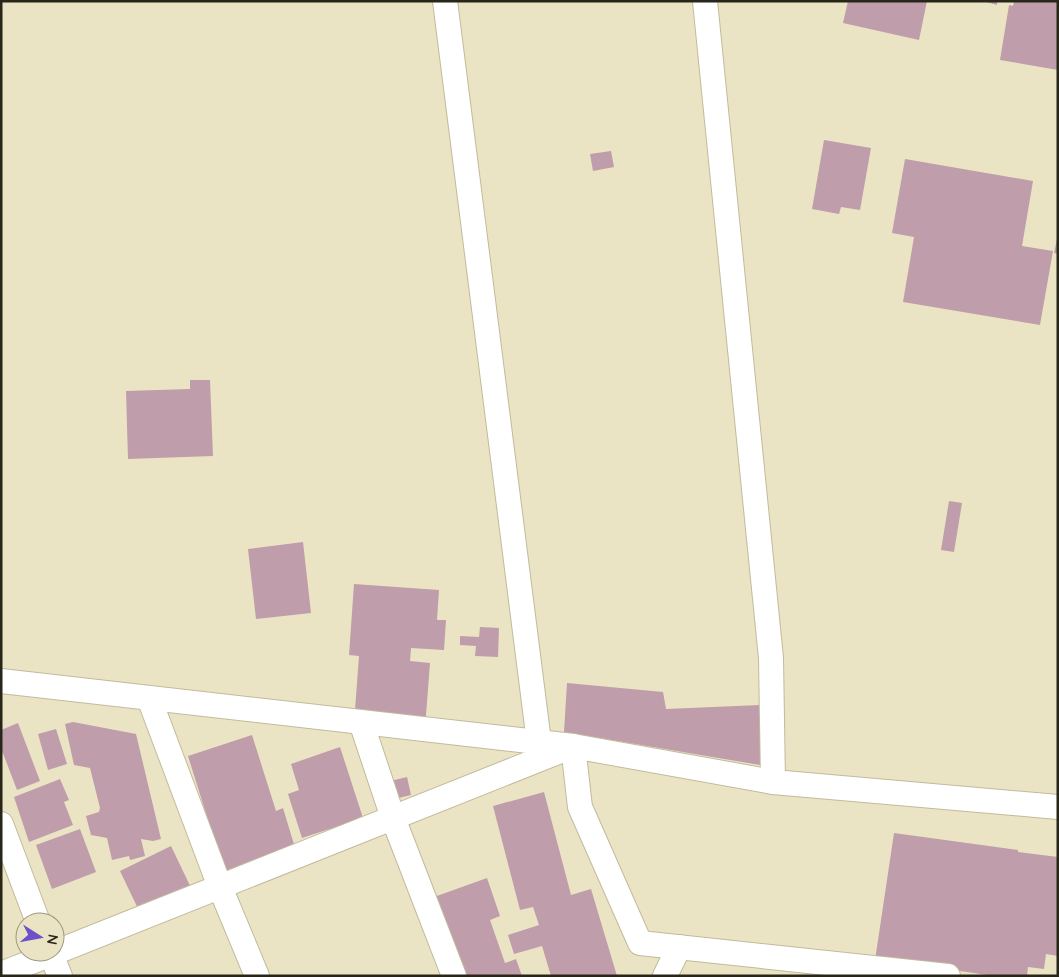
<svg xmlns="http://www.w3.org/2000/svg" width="1059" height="977" font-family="Quicksand,sans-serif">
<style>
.building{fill:#bf9dab}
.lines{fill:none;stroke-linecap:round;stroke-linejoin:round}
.street-casing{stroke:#c1bb9c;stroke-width:26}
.street{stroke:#fff;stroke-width:24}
</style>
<rect width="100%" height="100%" fill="#eae4c4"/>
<g class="building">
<path d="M848,1H927L919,40L843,23Z"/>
<path d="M983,1H997V5Z"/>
<path d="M1014,1H1058V70L1000,60L1009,5L1013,6Z"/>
<path d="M824,140L871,148L860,210L841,207L839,214L812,209Z"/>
<path d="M611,151L614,167L593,171L590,154Z"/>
<path d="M905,159L1033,181L1022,246L1053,251L1040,325L903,302L914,237L892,233Z"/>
<path d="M1057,239H1058V254L1054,253Z"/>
<path d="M190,380H210L213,456L128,459L126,391L190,389Z"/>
<path d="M949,501L962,503L954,552L941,550Z"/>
<path d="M303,542L311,613L256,619L248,549Z"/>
<path d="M354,584L439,590L437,620H446L444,650L411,648L410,661L430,663L425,728L354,723L359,656L349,655Z"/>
<path d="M480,627L499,628L498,657L475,656L476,646L460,645V636L479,637Z"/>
<path d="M567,683L663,692L666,709L760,705V765L564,732Z"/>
<path d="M73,722L136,734L161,839L153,841L141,839L145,856L130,860L129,856L112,860L107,838L91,835L86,816L99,812L100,808L90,768L74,765L65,724Z"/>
<path d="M18,723L40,781L17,790L1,748V730Z"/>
<path d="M56,729L67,764L48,770L38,734Z"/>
<path d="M252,735L276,811L283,808L296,851L225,874L188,756Z"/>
<path d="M340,747L363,818L302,838L288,794L299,790L291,764Z"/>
<path d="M407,777L411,795L390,800L386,782Z"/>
<path d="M60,779L69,800L64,802L73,825L29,842L14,797Z"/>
<path d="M544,792L571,895L591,889L617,976H551L542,946L514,954L508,935L539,925L533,907L520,910L493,806Z"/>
<path d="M80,829L96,872L52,889L36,845Z"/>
<path d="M894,833L1018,850V852L1058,857V956L1046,954L1044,969L1028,967L1027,976H994L960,971L959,976L874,967Z"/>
<path d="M171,846L193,892L142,917L120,871Z"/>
<path d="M487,878L500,916L490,920L505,963L516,959L522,976H462L434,897Z"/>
</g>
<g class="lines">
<defs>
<g id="street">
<path d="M445,1L539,742L538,756"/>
<path d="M705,1L771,658L773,782"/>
<path d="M1,681L573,746L773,782L1058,807"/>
<path d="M149,698L220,887L257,976"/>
<path d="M361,722L393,818L454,976"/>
<path d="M1,824L38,922"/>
<path d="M50,952L60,976"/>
<path d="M1,974L573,746L580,807L640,943L948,976"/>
<path d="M665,976L679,947"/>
</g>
</defs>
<use href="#street" class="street-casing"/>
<use href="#street" class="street"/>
</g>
<rect width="1059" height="977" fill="none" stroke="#282519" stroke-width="5"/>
<g transform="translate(40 937) rotate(101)"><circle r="24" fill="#eae4c4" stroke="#9c9880"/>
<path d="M0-4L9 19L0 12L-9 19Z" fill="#6e50c9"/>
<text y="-8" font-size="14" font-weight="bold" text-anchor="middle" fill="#282519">N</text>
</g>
</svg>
